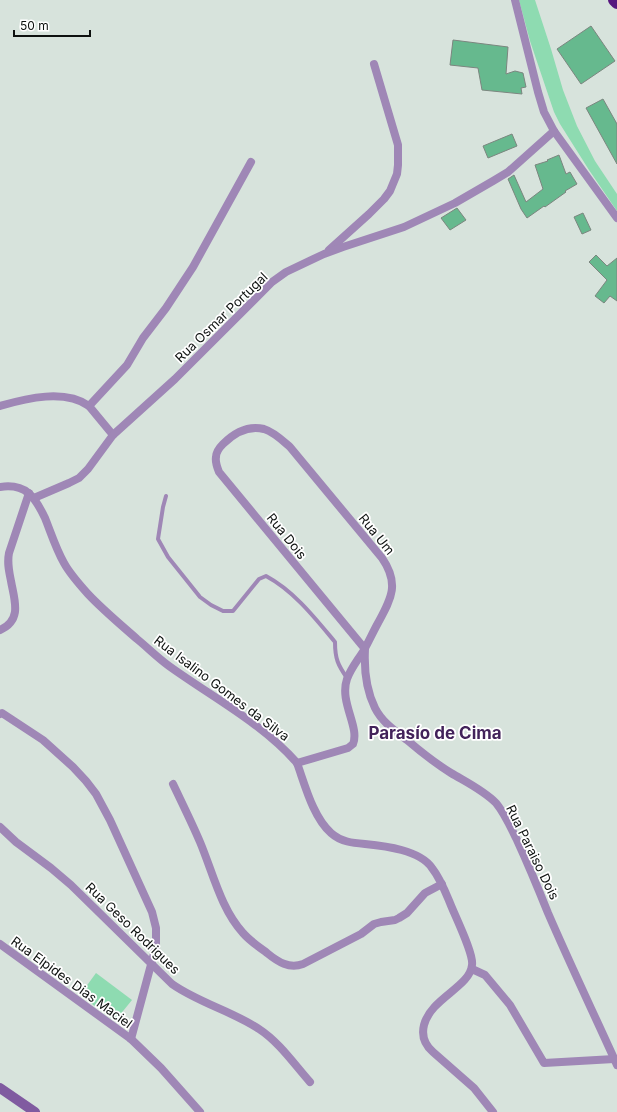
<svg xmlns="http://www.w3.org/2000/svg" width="617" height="1112" font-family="Inter,sans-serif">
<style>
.grass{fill:#8edbb1}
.building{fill:#66b98e;stroke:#7b867f}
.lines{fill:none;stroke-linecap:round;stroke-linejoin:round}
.lane{stroke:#9f87b6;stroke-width:4}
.street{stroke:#9f87b6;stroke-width:8}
.secondary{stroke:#805ba0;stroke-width:10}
.highway{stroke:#57177f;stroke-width:12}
.labels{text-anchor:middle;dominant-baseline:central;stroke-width:3.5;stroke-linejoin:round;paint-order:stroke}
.street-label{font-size:13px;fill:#0d110f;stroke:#fff}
.district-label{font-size:17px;font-weight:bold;fill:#42225a;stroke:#fff}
</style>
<rect width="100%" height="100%" fill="#d7e3dc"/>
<g class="grass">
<path d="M519,0H535L551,49L563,90L577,126L595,161L617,194V211L589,170L560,124L554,112L530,41Z"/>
<path d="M96,973L132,1000L115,1021L80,995Z"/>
</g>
<g class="building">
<path d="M591,26L615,61L581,84L557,49Z"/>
<path d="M453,40L508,47L506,74L515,71L523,73L526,87L521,88L522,94L482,90L478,68L450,65Z"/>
<path d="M603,99L617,124V164L586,108Z"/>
<path d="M512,134L517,146L488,158L483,146Z"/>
<path d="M559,155L566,174L570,172L577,184L565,191L566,192L545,207L544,206L527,218L521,209L508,179L514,175L526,202L543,189L535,165L548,161L547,160Z"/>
<path d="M457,208L466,220L450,230L441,218Z"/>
<path d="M583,213L591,230L582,234L574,217Z"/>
<path d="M596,255L607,266L617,258V301L610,296L604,303L595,296L607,280L589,262Z"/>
</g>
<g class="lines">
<path class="lane" d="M166,496L163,507L158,539L168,557L200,597L211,605L223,611H233L259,579L266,576C294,591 315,618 335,642C335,659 338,665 347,678"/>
<g class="street">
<path d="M515,0L538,92L544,112L554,131L617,218"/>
<path d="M329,250L369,214L384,199L390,191L397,174L398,165V145L374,64"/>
<path d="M0,406C27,398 65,389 89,406"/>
<path d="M113,435L89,406L127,365L143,338L166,308L193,267L251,162"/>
<path d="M0,487C26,483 35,497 45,518C51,533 56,549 64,563C70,574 79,584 88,594C103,610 120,624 137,639C148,648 158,658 169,666C212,697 262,723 297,763C305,785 313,817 331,833C341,842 353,843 365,844C385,846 420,850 432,868C440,878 445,891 450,903C455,916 474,954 472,965C470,987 431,998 424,1025C421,1037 425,1045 433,1052L474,1088L493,1112"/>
<path d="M34,498L69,483L79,478L88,469L113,435L175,379L272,282L286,272L324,254L343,247L404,227L455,203L493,181L508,172L554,131"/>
<path d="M0,630C23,620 14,599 11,581C9,571 7,563 9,553L29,493"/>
<path d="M0,714L2,713L43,740L73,767L86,781L96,794L110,820L152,912L156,928V946L131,1039"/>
<path d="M297,763L348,748L353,744C360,727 339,702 347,679C351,668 358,660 364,650C369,641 373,632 378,623C391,599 400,584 382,558L290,447C282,440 274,432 264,429C248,425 234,433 223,444C219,448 216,452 216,457C215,462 217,467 219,472L365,649C364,669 366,690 375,708C382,722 395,731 407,740C421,752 435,763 451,773C466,782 483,790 496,803C505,814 511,828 517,840C528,864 538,888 548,913C570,964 594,1014 617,1065"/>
<path d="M173,784C182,803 192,823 200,842C213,873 221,909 243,933C250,941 259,947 267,953C278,962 289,969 303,964L361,934L374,924L381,922L395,920L399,918L407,913L425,893L442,884"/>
<path d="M0,827L16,842L51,868L71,885L172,984C199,1003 232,1011 259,1029C279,1042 294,1064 310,1082"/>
<path d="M0,944L131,1039L161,1068L200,1112"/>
<path d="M472,969L485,975L510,1005L544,1063L614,1059"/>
</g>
<path class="secondary" d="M0,1088L35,1112"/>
<path class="highway" d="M614,0L617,3"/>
</g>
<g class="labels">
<g class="street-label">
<text transform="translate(221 317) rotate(-44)">Rua Osmar Portugal</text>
<text transform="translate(377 534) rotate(51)">Rua Um</text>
<text transform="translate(287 536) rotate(51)">Rua Dois</text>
<text transform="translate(222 688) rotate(37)">Rua Isalino Gomes da Silva</text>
<text transform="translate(533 852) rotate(64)">Rua Paraiso Dois</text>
<text transform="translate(133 928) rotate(44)">Rua Geso Rodrigues</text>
<text transform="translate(72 982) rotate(36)">Rua Elpides Dias Maciel</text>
</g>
<g class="district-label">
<text x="435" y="733">Parasío de Cima</text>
</g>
</g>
<path d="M14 30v6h76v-6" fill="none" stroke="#0d110f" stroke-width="2"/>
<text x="20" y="30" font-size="12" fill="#0d110f" stroke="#ffffff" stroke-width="3" paint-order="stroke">50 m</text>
</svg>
